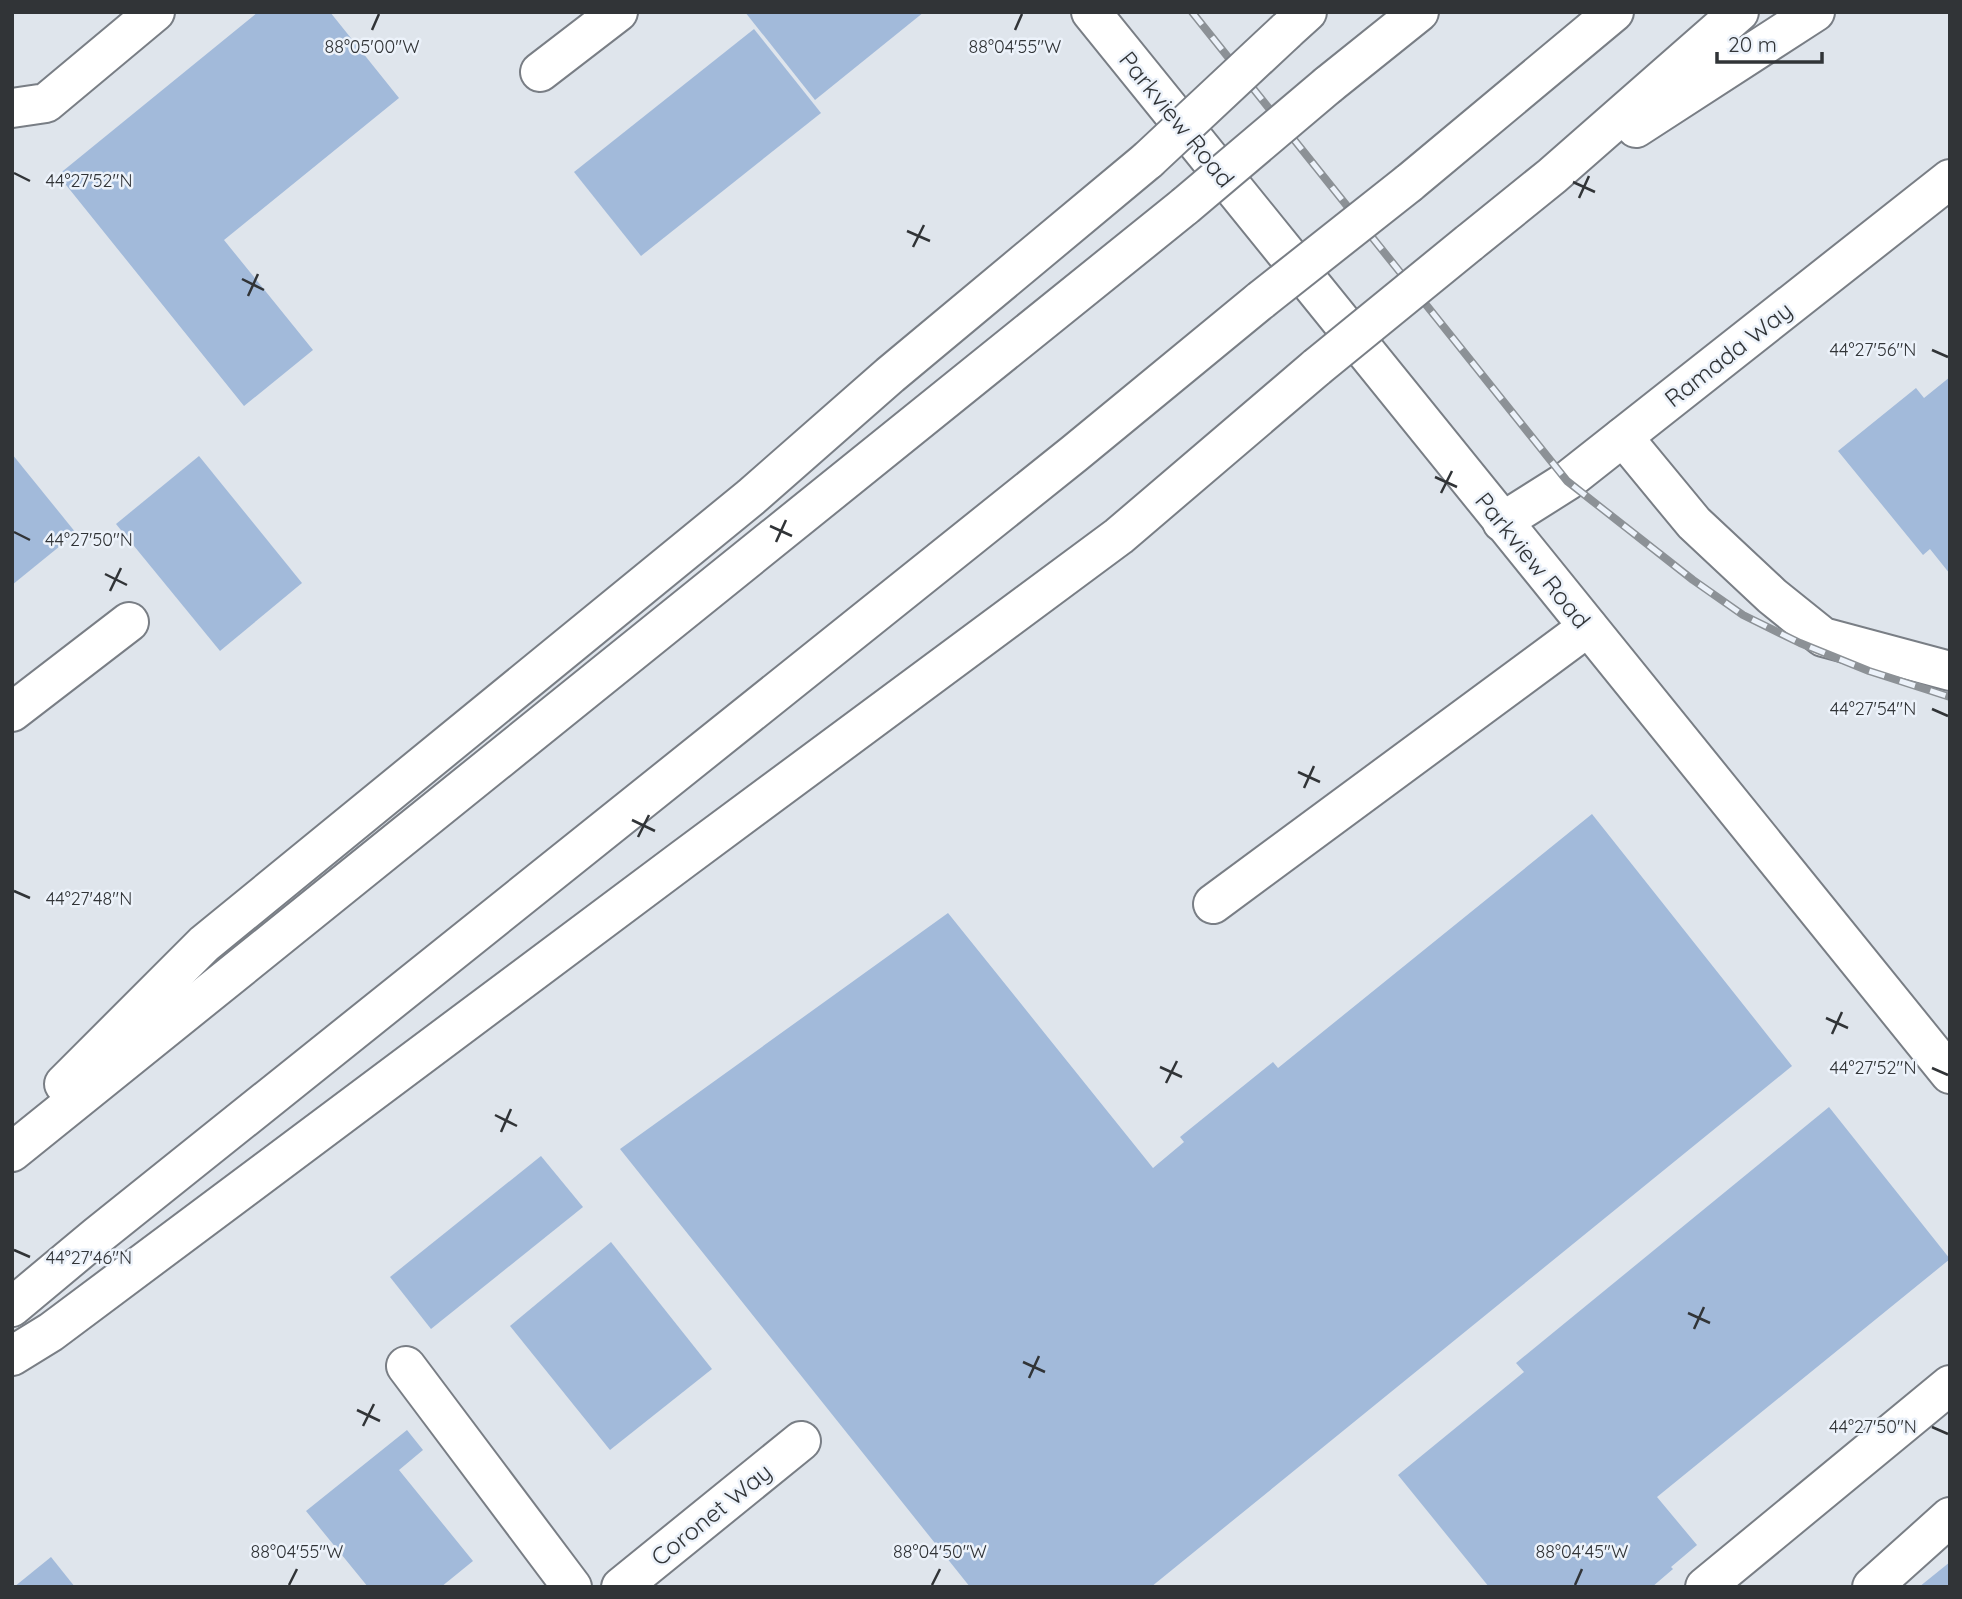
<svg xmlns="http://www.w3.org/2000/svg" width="1962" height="1599" font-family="Quicksand,sans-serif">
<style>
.building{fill:#a2bada}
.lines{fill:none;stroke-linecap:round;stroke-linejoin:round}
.minor-casing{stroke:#797e85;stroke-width:42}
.highway-casing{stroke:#797e85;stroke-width:42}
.minor{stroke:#fff;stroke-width:38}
.highway{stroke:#fff;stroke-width:38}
.rail-casing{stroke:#8c9196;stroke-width:8}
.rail{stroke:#ecf2fa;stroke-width:5;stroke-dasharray:16;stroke-linecap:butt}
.highway-bridge-casing{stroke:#797e85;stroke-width:42;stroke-linecap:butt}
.highway-bridge{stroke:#fff;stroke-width:38}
.ticks{fill:none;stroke:#313437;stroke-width:2.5}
.labels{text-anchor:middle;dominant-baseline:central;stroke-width:5;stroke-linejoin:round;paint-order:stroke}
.street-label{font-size:24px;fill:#313437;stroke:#ecf2fa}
.ticks-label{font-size:18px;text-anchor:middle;fill:#313437;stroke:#ecf2fa;stroke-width:5;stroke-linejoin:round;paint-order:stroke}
</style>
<rect width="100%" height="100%" fill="#dfe5ec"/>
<g class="building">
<path d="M258,12H330L399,98L224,240L313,350L244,406L58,175Z"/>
<path d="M745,12H924L815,100Z"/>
<path d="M754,29L821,113L641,256L574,172Z"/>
<path d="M1950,377V574L1930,549L1923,555L1838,451L1916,388L1924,398Z"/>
<path d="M12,454L76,533L12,585Z"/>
<path d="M199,456L302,583L220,651L116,524Z"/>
<path d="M1592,814L1792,1066L1151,1587H970L620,1149L948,913L1153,1168L1184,1142L1180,1137L1273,1062L1278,1068Z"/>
<path d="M1829,1107L1950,1259L1657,1497L1697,1545L1671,1567L1673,1569L1652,1587H1489L1398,1475L1524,1372L1516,1363Z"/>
<path d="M541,1156L583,1207L431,1329L390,1277Z"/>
<path d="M611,1242L712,1369L610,1450L510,1326Z"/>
<path d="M407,1430L423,1450L399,1470L473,1561L441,1587H368L306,1511Z"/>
<path d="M51,1557L75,1587H14Z"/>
<path d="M1950,1562V1587H1919Z"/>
</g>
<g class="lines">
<defs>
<g id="minor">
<path d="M1091,12L1950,1074"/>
<path d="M540,72L618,12"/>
<path d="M12,108L46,103L155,12"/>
<path d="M1623,437L1694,523L1772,596L1823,637L1950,671"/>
<path d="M1502,522L1567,481L1950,179"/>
<path d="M12,712L129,622"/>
<path d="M1213,904L1588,627"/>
<path d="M406,1366L572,1587"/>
<path d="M621,1587L801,1441"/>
<path d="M1705,1587L1950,1385"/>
<path d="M1872,1587L1950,1517"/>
</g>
<g id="highway">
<path d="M1286,31L1307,12"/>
<path d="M1328,85L1419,12"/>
<path d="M1636,128L1815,12"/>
<path d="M1409,183L1614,12"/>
<path d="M1469,243L1552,176L1739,12"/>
<path d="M64,1084L204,944L751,497L890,375L1148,160"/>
<path d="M12,1152L1185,206"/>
<path d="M12,1307L97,1236L1075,453L1261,300"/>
<path d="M12,1356L51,1332L682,860L1119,536L1317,367"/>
</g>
</defs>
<use href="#minor" class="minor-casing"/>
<use href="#highway" class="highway-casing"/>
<use href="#minor" class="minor"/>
<use href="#highway" class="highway"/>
<defs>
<path id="rail" d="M1192,12L1567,481L1693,580L1743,615L1800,643L1869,671L1950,697"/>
</defs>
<use href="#rail" class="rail-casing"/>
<use href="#rail" class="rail"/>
<defs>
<g id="highway-bridge">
<path d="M1148,160L1286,31"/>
<path d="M1185,206L1328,85"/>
<path d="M1261,300L1409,183"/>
<path d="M1317,367L1469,243"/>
</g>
</defs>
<use href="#highway-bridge" class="highway-bridge-casing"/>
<use href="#highway-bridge" class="highway-bridge"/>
</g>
<path class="ticks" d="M372,30L379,14M1015,30L1022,14M14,173L30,181M1573,182L1595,192M1579,198L1589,176M907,231L930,241M913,247L924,225M242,279L264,290M248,296L258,274M1932,350L1948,357M1435,477L1457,487M1441,493L1452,471M770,526L792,536M14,532L30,540M776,542L786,520M105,574L127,585M110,591L121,568M1932,709L1948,716M1298,772L1320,782M1304,788L1314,766M632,820L655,831M638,837L649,815M14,891L30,898M1826,1018L1848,1028M1832,1034L1842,1012M1160,1067L1182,1077M1932,1068L1948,1075M1166,1083L1177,1061M495,1115L517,1126M501,1132L511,1109M14,1250L30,1257M1688,1313L1710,1323M1694,1329L1704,1307M1023,1362L1045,1372M1029,1378L1039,1356M357,1410L380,1421M363,1426L374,1404M1932,1427L1948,1434M289,1585L297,1569M932,1585L940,1569M1575,1585L1582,1569"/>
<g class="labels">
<g class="street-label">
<text transform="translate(1177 119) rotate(51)">Parkview Road</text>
<text transform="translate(1728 354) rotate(-38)">Ramada Way</text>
<text transform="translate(1533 560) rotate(51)">Parkview Road</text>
<text transform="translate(711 1514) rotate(-39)">Coronet Way</text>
</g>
</g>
<g class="ticks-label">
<text x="372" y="53">88°05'00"W</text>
<text x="1015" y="53">88°04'55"W</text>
<text x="89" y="187">44°27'52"N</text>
<text x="1873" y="356">44°27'56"N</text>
<text x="89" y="546">44°27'50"N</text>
<text x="1873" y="715">44°27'54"N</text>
<text x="89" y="905">44°27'48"N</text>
<text x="1873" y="1074">44°27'52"N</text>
<text x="89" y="1264">44°27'46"N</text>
<text x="1873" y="1433">44°27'50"N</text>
<text x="297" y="1558">88°04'55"W</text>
<text x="940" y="1558">88°04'50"W</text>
<text x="1582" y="1558">88°04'45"W</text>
</g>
<rect width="1962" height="1599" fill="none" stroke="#313437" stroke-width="28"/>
<path d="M1717 52v10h105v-10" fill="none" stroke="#313437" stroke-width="3.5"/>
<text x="1728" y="52" font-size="21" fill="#313437" stroke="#ecf2fa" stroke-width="5" paint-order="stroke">20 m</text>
</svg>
